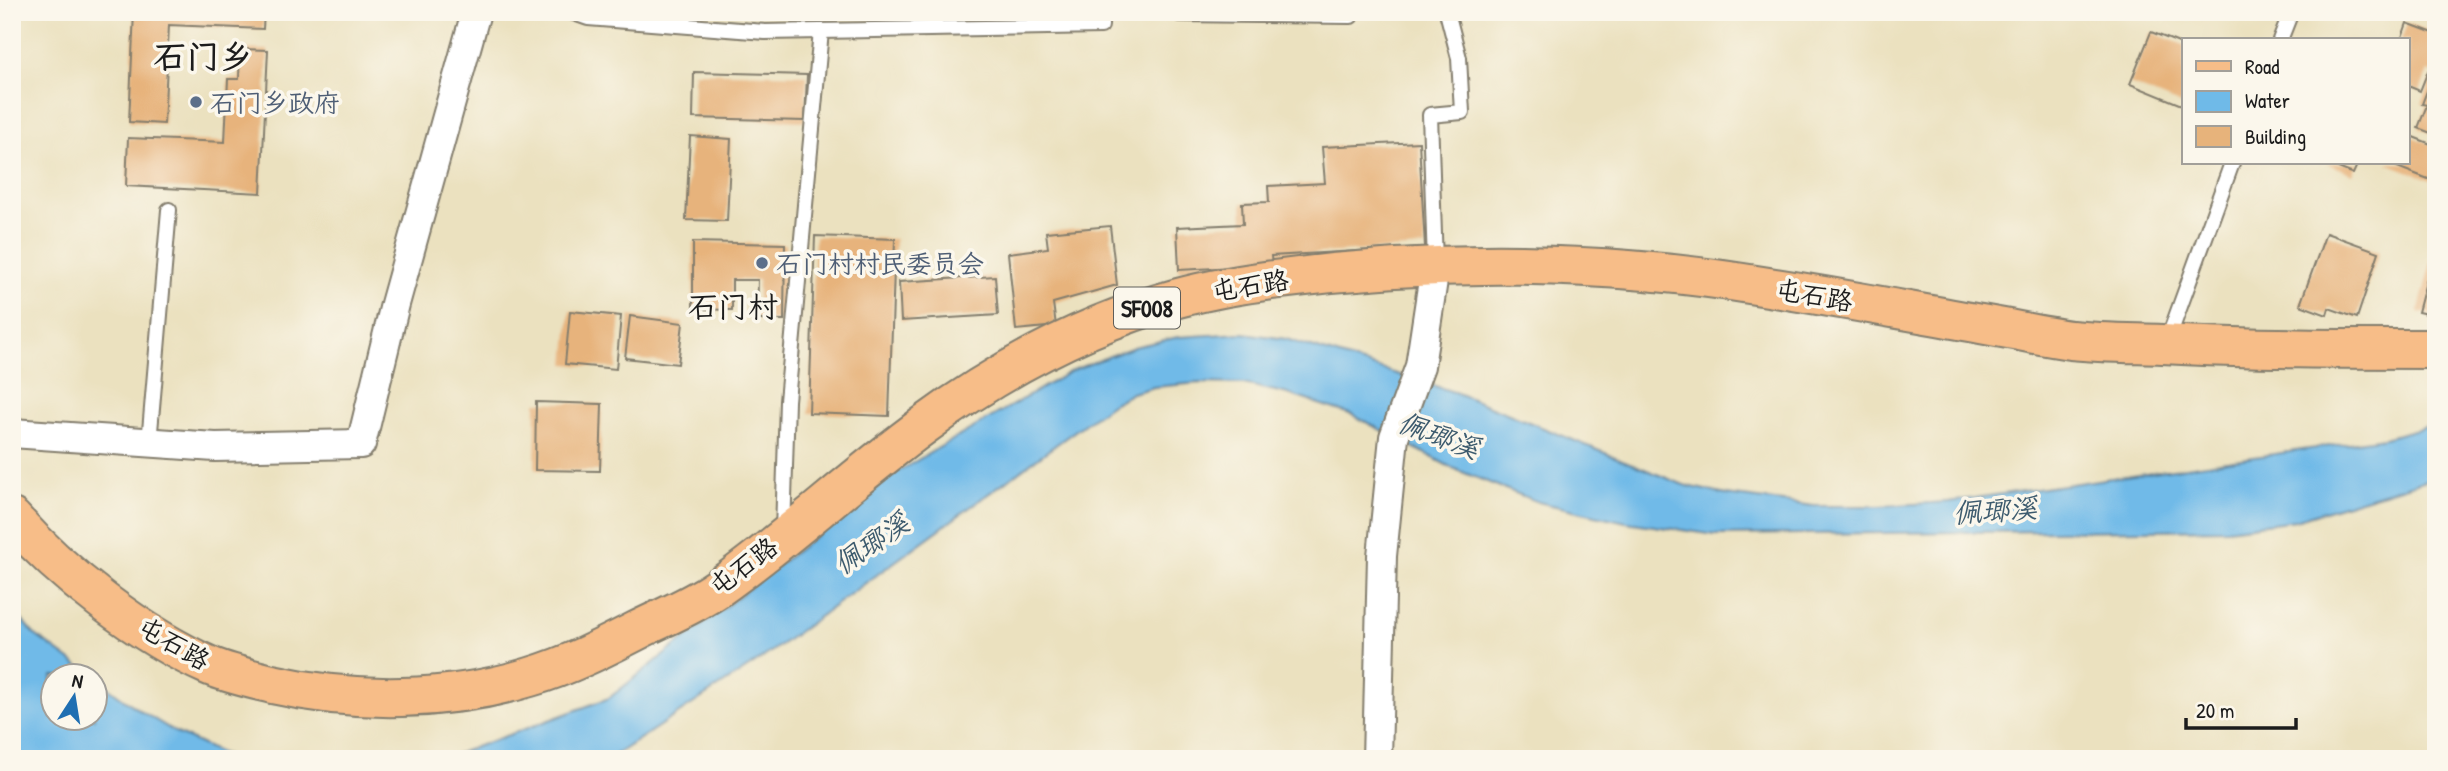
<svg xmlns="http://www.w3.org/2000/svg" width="2448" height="771" font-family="'Patrick Hand','LXGW WenKai TC',sans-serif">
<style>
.water{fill:#6fbae8;stroke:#466b82;stroke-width:2}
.building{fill:#e7b37b}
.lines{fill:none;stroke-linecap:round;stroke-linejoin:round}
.service-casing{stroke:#847e6e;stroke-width:18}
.minor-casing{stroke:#847e6e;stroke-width:32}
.primary-casing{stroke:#847e6e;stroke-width:42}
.service{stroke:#fff;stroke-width:14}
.minor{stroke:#fff;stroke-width:28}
.primary{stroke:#f7bd88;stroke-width:38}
.service-dot{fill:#5c6f8a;stroke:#fbf7ec;stroke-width:2.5}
.labels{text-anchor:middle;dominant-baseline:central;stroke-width:7;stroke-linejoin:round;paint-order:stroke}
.shield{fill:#fbf7ec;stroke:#5f5e5a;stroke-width:2}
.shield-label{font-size:24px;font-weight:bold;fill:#1c1c1c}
.service-label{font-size:26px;fill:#4e5e75;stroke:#fbf7ec;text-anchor:start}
.street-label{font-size:26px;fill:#1c1c1c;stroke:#fbf7ec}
.water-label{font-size:28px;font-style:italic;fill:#3d5b6e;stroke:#fbf7ec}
.quarter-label{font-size:30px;fill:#1c1c1c;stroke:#fbf7ec}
.district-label{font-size:33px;font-weight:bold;fill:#1c1c1c;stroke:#fbf7ec}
</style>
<rect width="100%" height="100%" fill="#fbf7ec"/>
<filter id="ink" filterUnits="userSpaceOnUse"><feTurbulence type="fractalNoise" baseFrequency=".0143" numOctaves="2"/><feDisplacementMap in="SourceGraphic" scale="14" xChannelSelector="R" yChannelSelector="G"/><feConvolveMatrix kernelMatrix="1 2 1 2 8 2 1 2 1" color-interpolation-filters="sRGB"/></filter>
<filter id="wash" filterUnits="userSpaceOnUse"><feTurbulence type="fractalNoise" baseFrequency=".00686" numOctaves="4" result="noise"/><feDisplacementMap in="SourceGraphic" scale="28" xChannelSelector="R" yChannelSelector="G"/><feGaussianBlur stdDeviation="1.57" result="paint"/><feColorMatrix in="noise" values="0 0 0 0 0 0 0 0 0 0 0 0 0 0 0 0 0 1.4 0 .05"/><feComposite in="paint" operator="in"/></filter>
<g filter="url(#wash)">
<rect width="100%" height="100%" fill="#ebe1bf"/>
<g class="water">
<path d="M1243,333L1286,339L1457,393L1684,485L1726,495L1814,506H1880L1948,502L2384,438L2436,424V477L2295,520L2227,529L1716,535L1626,522L1538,502L1452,468L1353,415L1288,394L1244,384L1199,383L1154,387L1132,393L1112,404L761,659L609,759H443L609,698L897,472L1073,370L1134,347L1178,337Z"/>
<path d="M12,609L34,634L92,676H52V718H94L95,678L139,710L177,733L233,759H12Z"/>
</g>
<g id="blocks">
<g class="building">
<path d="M134,12H264L263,29L169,25L164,124L129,122Z"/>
<path d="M2407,23L2436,34V74L2428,71L2420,91L2408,86V40H2401Z"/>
<path d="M2151,32L2184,45V106L2130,84Z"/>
<path d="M240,49L268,50L261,193L126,186L128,138L225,142L228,79H239Z"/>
<path d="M694,72L807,75L805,121L693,118Z"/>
<path d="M2432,78L2436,79V135L2418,128L2427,105L2422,104Z"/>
<path d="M2408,135L2436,146V182L2387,163H2408Z"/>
<path d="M690,136L731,139L727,221L686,220Z"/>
<path d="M1419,142L1425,247L1271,256L1272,265L1179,270L1177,227L1243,224L1242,203L1269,202L1268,186L1325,183L1322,147Z"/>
<path d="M2326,163H2358L2353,174Z"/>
<path d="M1110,226L1117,285L1053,303L1056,326L1016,330L1008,253L1048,248L1046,232Z"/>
<path d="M2326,233L2379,252L2357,318L2329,308L2327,315L2300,305Z"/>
<path d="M815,236L895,239L889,416L809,413Z"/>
<path d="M693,242L785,244L784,320H757L758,280H732V310L693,309Z"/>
<path d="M2435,248H2436V316L2418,312Z"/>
<path d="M995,276L998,315L901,321L899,282Z"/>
<path d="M570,311L621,316L616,369L565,364Z"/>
<path d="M630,316L683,323L678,364L625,358Z"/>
<path d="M536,402L602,404L600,471L535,470Z"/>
</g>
</g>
</g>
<g filter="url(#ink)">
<use href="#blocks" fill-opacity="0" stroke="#847e6e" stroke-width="2"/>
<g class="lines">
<defs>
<g id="service">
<path d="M571,12L588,18L765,32L1101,26V12"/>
<path d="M1179,12L1180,14L1351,16V12"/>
<path d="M2280,40L2291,12"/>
<path d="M1435,264L1430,115L1462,112L1459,58L1447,12"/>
<path d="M2167,342L2232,163"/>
<path d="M149,443L169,210"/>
<path d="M783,532L787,401L821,31"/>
</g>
<g id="minor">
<path d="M12,433L215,447L361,444L395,304L476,12"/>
<path d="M1377,759L1382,556L1394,437L1420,366L1435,267"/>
</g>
<path id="primary" d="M12,518C63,575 140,635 210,666C229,674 252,679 272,684C357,703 447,702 530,677C568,666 603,648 638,630C664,617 694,605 718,588C789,538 853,477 923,426C999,370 1087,323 1178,298C1211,289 1247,283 1281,279C1439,258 1605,260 1762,286C1835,297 1908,311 1981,324C2011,329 2041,336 2071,340C2101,343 2132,343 2162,344C2253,349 2344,349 2436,349"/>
</defs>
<use href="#service" class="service-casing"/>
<use href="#minor" class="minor-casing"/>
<use href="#primary" class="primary-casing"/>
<use href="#service" class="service"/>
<use href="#minor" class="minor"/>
<use href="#primary" class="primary"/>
</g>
</g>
<g class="service-dot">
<circle cx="196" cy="102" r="7"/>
<circle cx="762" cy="263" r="7"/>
</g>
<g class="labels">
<rect class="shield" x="1114" y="287.5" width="66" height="41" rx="5"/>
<g class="shield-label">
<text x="1147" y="308">SF008</text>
</g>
<g class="service-label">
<text x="210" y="102">石门乡政府</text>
<text x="776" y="263">石门村村民委员会</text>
</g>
<g class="street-label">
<text transform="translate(1250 285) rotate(-9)">屯石路</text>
<text transform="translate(1814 295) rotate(10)">屯石路</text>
<text transform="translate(743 566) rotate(-37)">屯石路</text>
<text transform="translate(174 643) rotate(30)">屯石路</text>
</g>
<g class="water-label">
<text transform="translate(1439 435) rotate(20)">佩瑯溪</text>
<text transform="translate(1995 510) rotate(-4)">佩瑯溪</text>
<text transform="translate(871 543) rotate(-35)">佩瑯溪</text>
</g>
<g class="quarter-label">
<text x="733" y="306">石门村</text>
</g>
<g class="district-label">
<text x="203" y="56">石门乡</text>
</g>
</g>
<rect width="2448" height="771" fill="none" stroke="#fbf7ec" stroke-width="42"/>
<rect x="2182" y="38" width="228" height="126" fill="#fbf7ec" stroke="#a29f99" stroke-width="2"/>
<rect x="2196" y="61" width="35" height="10" fill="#f7bd88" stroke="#a29f99" stroke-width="2"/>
<text x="2245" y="74" font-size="21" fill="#1c1c1c">Road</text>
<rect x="2196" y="91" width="35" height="21" fill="#6fbae8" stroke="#a29f99" stroke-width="2"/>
<text x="2245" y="108" font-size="21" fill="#1c1c1c">Water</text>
<rect x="2196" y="126" width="35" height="21" fill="#e7b37b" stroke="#a29f99" stroke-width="2"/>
<text x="2245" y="144" font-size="21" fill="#1c1c1c">Building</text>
<g transform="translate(74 697) rotate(12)"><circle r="33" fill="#fbf7ec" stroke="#a29f99" stroke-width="2"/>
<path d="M0-5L12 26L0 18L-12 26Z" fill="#1f6fb2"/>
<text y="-10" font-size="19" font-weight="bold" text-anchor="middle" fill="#1c1c1c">N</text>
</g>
<path d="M2186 718v10h110v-10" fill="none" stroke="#1c1c1c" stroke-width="3.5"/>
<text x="2196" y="718" font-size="21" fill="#1c1c1c" stroke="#fbf7ec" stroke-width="5" paint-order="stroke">20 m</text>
</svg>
